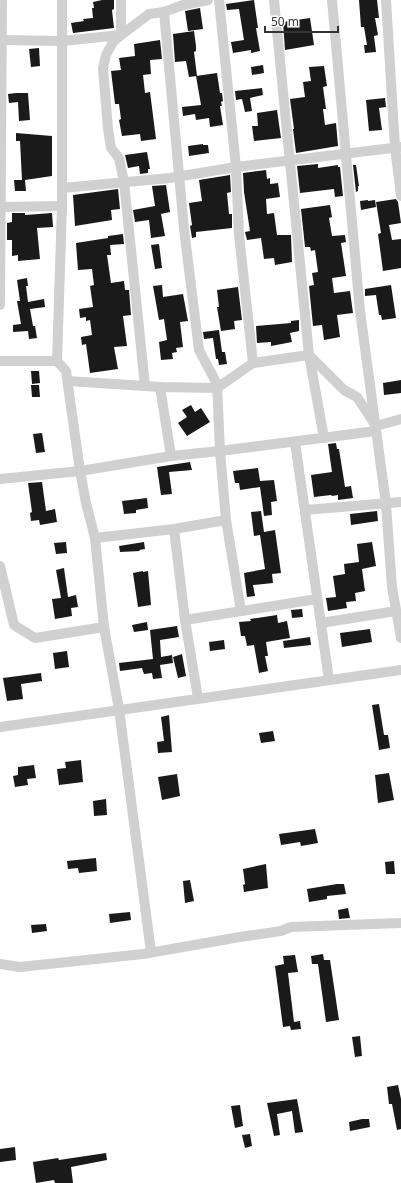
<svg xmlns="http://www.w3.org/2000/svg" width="401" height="1183" font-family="'Noto Sans',sans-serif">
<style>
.building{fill:#1a1a1a}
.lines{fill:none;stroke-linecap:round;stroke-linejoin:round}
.minor{stroke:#d0d0d0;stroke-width:10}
</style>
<rect width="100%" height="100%" fill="#fff"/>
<g class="building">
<path d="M102,0H114V9L112,10L114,28L73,33L71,23L84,21L83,19L93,18L92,8H94L93,2Z"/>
<path d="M254,0L258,28H256L260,51L251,53V50L233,53L231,42L244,40L239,9L227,10L226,4Z"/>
<path d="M359,0H377L379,18H375L378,35L374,36L376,52L365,53L364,45H367L364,27H361Z"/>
<path d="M200,8L203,29L188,31L185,11Z"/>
<path d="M310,18L314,45L285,50L283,22Z"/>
<path d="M194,31L196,46V51L194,52L197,76L189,77L186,61L175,62L173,34Z"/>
<path d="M160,40L162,59L150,60L151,74L143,75L145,93L150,92L156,139L141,141L140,134L122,136L119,120L121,119L119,104H115L111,71L121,70L119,58L135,56L134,44Z"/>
<path d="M39,48L40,66L31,67L29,49Z"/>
<path d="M263,65L264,73L252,75L251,67Z"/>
<path d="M324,66L327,86L323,87L326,109H323L325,125L336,123L338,146L296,153L293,129H294L290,99L305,97L303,82L311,81L309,67Z"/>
<path d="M217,73L220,93H222L223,101L221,102L222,106H220L223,125L210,127L209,118L196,120L195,114L183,116L182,107L201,105L196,76Z"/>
<path d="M262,88L263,95L250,98L252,111L245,112L242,99L236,100L235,91Z"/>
<path d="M16,93H28L30,120L19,121L18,102L9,103L8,94Z"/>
<path d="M385,98L386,107L379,108L382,130L369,131L366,100Z"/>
<path d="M277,110L281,138L254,141L252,126H258L257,113Z"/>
<path d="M16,133L52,136V176L25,180L26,191H15L14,180H22L20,141H16Z"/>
<path d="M203,144V145H208L209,153L189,156L188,146Z"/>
<path d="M147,152L150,169H148V173L140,174L139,166L128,168L125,155Z"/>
<path d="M318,164V168L338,165V167H340L343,196L335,197L334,189L300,193L297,166Z"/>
<path d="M353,165H356L359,186H358V191L356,192Z"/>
<path d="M266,170L267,179L270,178V184L278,183L280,197L266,199L267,214L274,213L277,235H291L292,262L275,265L274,258L264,259L261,238L247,240L245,232L250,231L244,192L243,173Z"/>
<path d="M230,175L231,192L227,193L229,214H232V228L196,232V237L192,238L190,226L192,225L189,203L202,201L199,180Z"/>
<path d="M166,185L170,212L161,214L165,236L151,238L149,220L135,222L133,210L155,206L152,186Z"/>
<path d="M118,189L120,209L111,210L112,220L75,226L73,195Z"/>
<path d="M396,199L398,202L401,223L389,225L392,240L401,239V268L383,271L378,234L381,233L376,202Z"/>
<path d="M368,200V201L375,200L376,207L361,210L360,201Z"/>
<path d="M330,205L332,217L329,218L332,236L345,235L346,242L341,243L346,276L332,278L334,293L350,291L353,313L337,315L340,337L324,340L322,325L313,326L309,286L314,285L312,273L318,272L315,250L311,251L310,247H305L301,209Z"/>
<path d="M12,213H25V215L52,213L53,227L37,228L40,259L18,261V255L12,256V240H7V223L12,222Z"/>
<path d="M123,234L124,244L110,245L111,255H107L111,283L124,281L125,290H129L131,315L123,316L127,346L114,347L118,369L90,373L86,344L82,345L81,337L92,335L90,320L86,321V317L80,318L79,309L93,307L90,286L94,285L92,269L78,270L76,243L108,238V236Z"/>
<path d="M159,244L162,268L155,269L151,245Z"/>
<path d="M27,278L28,286H26L28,302L44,299L45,307L30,309L33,326H35L37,338L29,339L28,331L13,332V325L21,324L17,301H20L17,280Z"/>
<path d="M162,285L163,297L183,294L188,321L180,322L183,347L176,348L177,352L172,353L173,359L161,360L159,342L167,340L164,319L159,320L153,286Z"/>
<path d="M391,285L396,318L382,320L381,315H379L376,295L365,296V289Z"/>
<path d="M238,287L242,320L234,321L235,329L221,331L217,307H219L217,290Z"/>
<path d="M299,320V331L290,333L292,342L271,346V342L257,343L256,326L291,323V321Z"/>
<path d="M219,330L222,352H225L227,364L219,365L218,359H216L213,338L204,339L203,332Z"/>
<path d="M31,371H39L40,383L32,384Z"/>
<path d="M401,380V393L384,395L383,383Z"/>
<path d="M31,385H39L40,397H32Z"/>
<path d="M191,405L195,412L201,408L210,422L187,436L178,423L187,417L182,410Z"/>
<path d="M42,433L45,452L36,453L33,434Z"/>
<path d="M336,443L337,449H339L345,487L351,486L353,498L338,500V495L332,496L331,495L314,497L311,475L332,472L328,444Z"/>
<path d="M190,462L192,470L169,472L172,494L161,495L157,467Z"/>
<path d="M258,468L260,481L274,480L277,501L271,502L272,515L264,516L260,487L240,490L239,483H235L233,471Z"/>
<path d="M42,482L46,511L55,509L57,522L40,525L39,520L31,521L30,513L32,512L28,483Z"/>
<path d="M147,498L148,508L136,510V513L124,514L122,501Z"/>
<path d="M261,511L264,532L275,530L281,573L272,574L273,583L253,585L255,596L247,597L244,573L265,569L260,535L254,536L251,512Z"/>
<path d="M377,511L378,521L351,525L350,514Z"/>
<path d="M66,542L67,553L56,554L54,543Z"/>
<path d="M144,542L145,549L139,550L140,551L120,552L119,546Z"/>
<path d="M372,542L376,566L362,569L365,591L355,593L356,601L346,602L347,608L328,611L326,598L336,597L333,576L345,574L344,564L359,562L357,544Z"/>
<path d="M64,568L68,597L76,595L78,607L71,608L72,616L55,619L52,599L61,598L56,570Z"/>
<path d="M143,571V572L148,571L151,605L138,607L133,573Z"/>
<path d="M302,609L303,617L292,618L291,610Z"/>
<path d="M277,615L278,623L287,621L290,638L266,642L268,656H265L268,671L259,673L254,645L247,646L245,636H241L239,622L251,621L250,619Z"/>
<path d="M147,622L148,630L134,632L132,625Z"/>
<path d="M177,626L179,637L160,640L161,657L172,655L173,663L160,665L162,678L153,679L152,673L144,674L142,668L120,671L119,663L153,659L150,630Z"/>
<path d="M370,629L372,642L342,647L340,633Z"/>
<path d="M310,637L311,645L284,648L283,641Z"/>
<path d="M224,640L225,649L210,651L209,642Z"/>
<path d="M67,651L69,667L55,669L53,653Z"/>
<path d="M182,654L186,676L178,678L173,657Z"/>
<path d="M41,673L42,681L21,684L23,699L7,701L3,678Z"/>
<path d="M379,704L384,735H388L390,748L379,750L372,705Z"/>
<path d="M169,715L172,752L158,753L157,742L164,741L161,717Z"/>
<path d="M273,731L275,741L261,743L259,733Z"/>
<path d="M81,760L83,782L59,785L57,769L66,768L65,762Z"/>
<path d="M34,765L36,778L27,779L28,785L15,787L13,776L18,775V767Z"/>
<path d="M389,773L394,800L378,803L375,775Z"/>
<path d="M177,774L180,796L162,800L158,777Z"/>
<path d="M106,799L107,815L94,816L93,801Z"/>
<path d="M315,829L318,843L301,846L300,842L281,845L279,834Z"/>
<path d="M96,858L97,871L79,873L78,868L68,869L67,861Z"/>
<path d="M394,861L395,874H386L385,862Z"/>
<path d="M266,864L268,888L244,892L243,885L245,884L243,869Z"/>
<path d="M190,880L194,901L185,903L183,881Z"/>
<path d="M337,884H344L346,894L327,896V899L309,902L307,889Z"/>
<path d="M348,908L350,918L339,919L338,910Z"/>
<path d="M130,912L131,920L110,923L109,914Z"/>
<path d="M46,924L47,931L32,933L31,925Z"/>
<path d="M323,954L324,960H330L339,1020L326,1022L318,964H312L311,956Z"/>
<path d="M295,955L298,972L288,973L294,1022L300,1021L301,1029L291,1030L290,1026L283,1027L275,966L284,964L283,956Z"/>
<path d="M360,1036L362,1056L355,1057L352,1037Z"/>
<path d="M398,1085L401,1099V1129L397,1130L392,1104H389L387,1087Z"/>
<path d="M297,1099L303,1132L295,1133L292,1111L277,1114L280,1135L274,1136L267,1103Z"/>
<path d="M240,1105L243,1126L235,1128L231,1106Z"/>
<path d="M362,1119H369L370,1127L350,1131L349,1122Z"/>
<path d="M250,1134L252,1146L245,1148L242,1135Z"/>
<path d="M15,1147L16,1160L0,1162V1149Z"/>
<path d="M106,1153L107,1160L71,1167L73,1183H55L54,1180L36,1183L33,1162L58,1158L59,1160Z"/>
</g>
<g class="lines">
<g class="minor">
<path d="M62,0V206L57,361L66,371L80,471L86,503L95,538L104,627L119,709L151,952"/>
<path d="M121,0V35L113,42L106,55L103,68L108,129L111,148L119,158L124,182L145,386"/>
<path d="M219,0L236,167L239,235L253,363"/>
<path d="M274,0L309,355L324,438"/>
<path d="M332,0L360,311L386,504L392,587L401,638"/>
<path d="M386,0L395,147L401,196"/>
<path d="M164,12L184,229L199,350L217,384L220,451L226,520L241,611"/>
<path d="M0,40L62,41L121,35L149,14L164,12L183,5L208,0"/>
<path d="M62,188L170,178L236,167L401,147"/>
<path d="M0,207L62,206"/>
<path d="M0,305L2,0"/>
<path d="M0,361H57"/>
<path d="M68,381L160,387L217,388L253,363L309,355L344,390L357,397L376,426L401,419"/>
<path d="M160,387L171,456"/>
<path d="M295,442L329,680"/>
<path d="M0,479L80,471L171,456L220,451L376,431"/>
<path d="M305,510L401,502"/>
<path d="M174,529L185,620L198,698"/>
<path d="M95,538L174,529L226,520"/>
<path d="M0,566L14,625L35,638L104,627"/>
<path d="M185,620L317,599"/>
<path d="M321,623L396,611"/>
<path d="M0,727L401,670"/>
<path d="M0,964L20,967L143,954L240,937L281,931L291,927L401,923"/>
</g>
</g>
<path d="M265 26v6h73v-6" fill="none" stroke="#333333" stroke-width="2"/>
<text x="271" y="26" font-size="12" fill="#333333" stroke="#ffffff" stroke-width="3" paint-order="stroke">50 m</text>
</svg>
